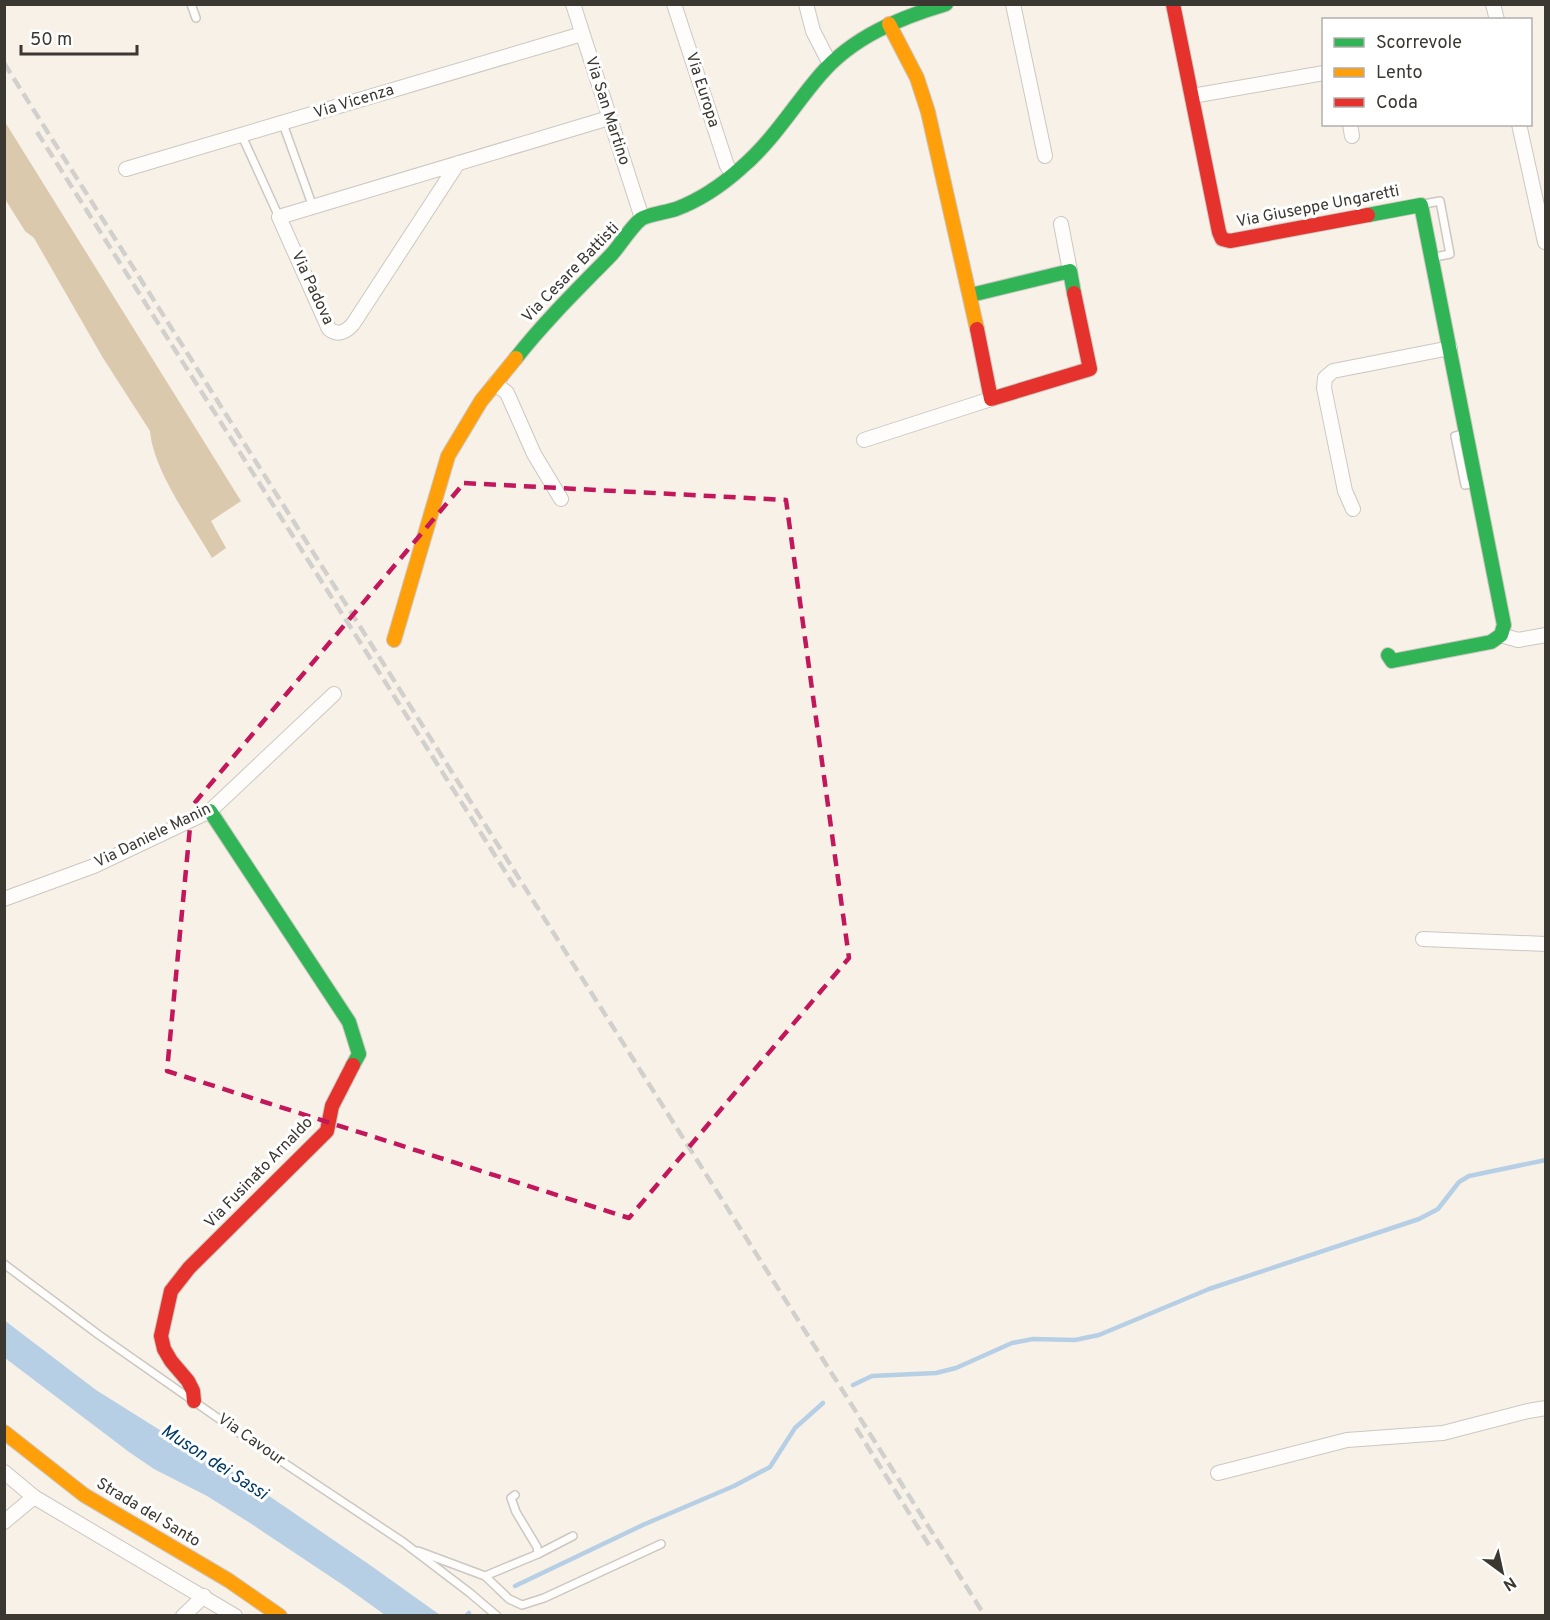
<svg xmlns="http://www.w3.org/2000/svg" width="1550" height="1620" font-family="Overpass,sans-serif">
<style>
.forest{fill:#dbc9ae}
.water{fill:#b7cfe5}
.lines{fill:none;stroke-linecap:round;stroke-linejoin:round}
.stream{stroke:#b7cfe5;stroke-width:4.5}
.lane-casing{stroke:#ccc7c0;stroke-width:10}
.street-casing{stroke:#ccc7c0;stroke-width:16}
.fast-casing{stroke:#ccc7c0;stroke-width:16}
.slow-casing{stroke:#ccc7c0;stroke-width:16}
.jam-casing{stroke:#ccc7c0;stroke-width:16}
.lane{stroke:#fefdfc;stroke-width:7}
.street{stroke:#fefdfc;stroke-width:14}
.fast{stroke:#30b455;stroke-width:14}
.slow{stroke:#ff9f0a;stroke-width:14}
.jam{stroke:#e5322d;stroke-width:14}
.rail{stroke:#d2d0cd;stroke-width:4.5;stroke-dasharray:12 6;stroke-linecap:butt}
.marked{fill:none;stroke:#c2185b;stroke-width:4.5;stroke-dasharray:12 8;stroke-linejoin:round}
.labels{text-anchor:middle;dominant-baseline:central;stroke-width:6;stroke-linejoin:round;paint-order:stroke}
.street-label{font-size:16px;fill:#3b3731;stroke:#fff}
.water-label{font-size:18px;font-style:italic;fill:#003a67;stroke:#fff}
</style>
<rect width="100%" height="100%" fill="#f7f1e8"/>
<path class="forest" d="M5,122L241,501L211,521L226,548L212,558C192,523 153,470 150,431L103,358L34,238L25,231L5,199Z"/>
<path class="water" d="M4,1320L96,1390L163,1432L207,1455L256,1487L370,1565L440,1615H385L346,1587L250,1523L207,1496L154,1469L129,1452L5,1358Z"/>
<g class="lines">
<g class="stream">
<path d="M853,1385L872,1376L936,1373L956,1368L1012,1343L1033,1339L1075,1340L1099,1335L1209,1289L1419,1219L1438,1209L1459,1182L1469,1176L1546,1160"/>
<path d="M515,1586L645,1524L734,1486L770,1467L795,1428L823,1403"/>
<path d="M466,1616L469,1613"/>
</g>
<defs>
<g id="lane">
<path d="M191,4L196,18"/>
<path d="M283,124L313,207"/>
<path d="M242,136L279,217"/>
<path d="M1424,204L1440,201L1450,254L1435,257"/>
<path d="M1465,433L1455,436L1465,485L1474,483"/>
<path d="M4,1264L99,1335L245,1437L403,1542L470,1593L497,1616"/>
<path d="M515,1495L511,1498L516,1512L537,1547L538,1554"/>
<path d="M418,1551L485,1576L538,1554L573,1536"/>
<path d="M485,1576L509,1599L522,1605L544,1598L661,1544"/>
</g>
<g id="street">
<path d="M573,4L642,218"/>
<path d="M674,4L727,166L733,174"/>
<path d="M806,4L813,31L830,64"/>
<path d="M1013,4L1045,156"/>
<path d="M1493,4L1497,20"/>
<path d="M1192,96L1324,73"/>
<path d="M1350,124L1352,136"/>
<path d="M1519,124L1545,242"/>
<path d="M458,163L353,324C346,332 338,336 329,329L279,217L609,118"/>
<path d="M126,169L582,34"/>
<path d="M1061,224L1070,271"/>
<path d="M495,383L507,393L534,454L561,499"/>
<path d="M864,440L991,399"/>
<path d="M1353,509L1345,491L1324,388L1325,378L1333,371L1450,348"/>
<path d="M1501,635L1518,640L1546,635"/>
<path d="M4,899L94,866L210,811L334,694"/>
<path d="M1423,939L1546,944"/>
<path d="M4,1472L34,1497L235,1616"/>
<path d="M1218,1473L1347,1440L1443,1433L1528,1411L1546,1408"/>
<path d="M4,1522L34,1497"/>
<path d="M183,1616L204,1596"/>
</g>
<g id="fast">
<path d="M1368,215L1421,205L1504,625L1501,635L1491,642L1392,661L1388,655"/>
<path d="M971,295L1070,271L1074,293"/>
<path d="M516,358C545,321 579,288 612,254C621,244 630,228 641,219C647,215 667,212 676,209C700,200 722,185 741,168C773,141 794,105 821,74C853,37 899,18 946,4"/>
<path d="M210,811L349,1022L359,1054L353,1065"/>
</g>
<g id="slow">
<path d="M889,24L917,78L928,112L977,329"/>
<path d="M394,640L448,456L481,401L516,358"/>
<path d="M4,1432L84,1495L228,1580L280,1616"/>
</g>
<g id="jam">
<path d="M1173,4L1219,232L1222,239L1230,241L1368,215"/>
<path d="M977,329L991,399L1090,369L1074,293"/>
<path d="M194,1401L193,1391L188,1381L171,1361L164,1349L161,1336L171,1291L189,1268L327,1131L332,1106L353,1065"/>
</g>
</defs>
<use href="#lane" class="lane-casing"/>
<use href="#street" class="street-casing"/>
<use href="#fast" class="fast-casing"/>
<use href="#slow" class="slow-casing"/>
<use href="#jam" class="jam-casing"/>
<use href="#lane" class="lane"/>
<use href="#street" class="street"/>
<use href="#fast" class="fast"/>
<use href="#slow" class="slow"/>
<use href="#jam" class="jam"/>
<g class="rail">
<path d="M4,63L985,1616"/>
<path d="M37,132L515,887"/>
<path d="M856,1428L929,1545"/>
</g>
</g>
<path class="marked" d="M464,483L786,500L849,958L629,1218L167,1071L192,806Z"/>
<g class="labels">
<g class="street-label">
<text transform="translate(702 90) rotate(72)">Via Europa</text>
<text transform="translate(354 102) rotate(-17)">Via Vicenza</text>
<text transform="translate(607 111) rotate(72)">Via San Martino</text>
<text transform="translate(1318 207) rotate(-11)">Via Giuseppe Ungaretti</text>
<text transform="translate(571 273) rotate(-46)">Via Cesare Battisti</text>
<text transform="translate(312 288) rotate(65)">Via Padova</text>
<text transform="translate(153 836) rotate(-26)">Via Daniele Manin</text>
<text transform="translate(259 1173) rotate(-46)">Via Fusinato Arnaldo</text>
<text transform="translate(251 1440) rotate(35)">Via Cavour</text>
<text transform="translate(148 1513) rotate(31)">Strada del Santo</text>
</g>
<g class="water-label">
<text transform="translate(214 1463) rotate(33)">Muson dei Sassi</text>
</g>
</g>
<rect width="1550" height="1620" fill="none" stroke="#3b3731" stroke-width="12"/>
<rect x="1322" y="18" width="210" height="108" fill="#ffffff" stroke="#b1afad" stroke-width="1.5"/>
<rect x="1334" y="38" width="30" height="9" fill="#30b455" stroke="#b1afad" stroke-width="1.5"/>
<text x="1376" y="48" font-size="18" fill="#3b3731">Scorrevole</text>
<rect x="1334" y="68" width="30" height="9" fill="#ff9f0a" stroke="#b1afad" stroke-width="1.5"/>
<text x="1376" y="78" font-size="18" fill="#3b3731">Lento</text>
<rect x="1334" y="98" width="30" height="9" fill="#e5322d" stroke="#b1afad" stroke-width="1.5"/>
<text x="1376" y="108" font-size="18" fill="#3b3731">Coda</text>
<g transform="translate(1502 1572) rotate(147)" stroke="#ffffff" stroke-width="4.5" paint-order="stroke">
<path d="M0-4.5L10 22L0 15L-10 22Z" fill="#3b3731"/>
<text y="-9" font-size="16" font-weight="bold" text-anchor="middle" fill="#3b3731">N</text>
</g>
<path d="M21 45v9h116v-9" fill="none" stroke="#3b3731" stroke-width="3"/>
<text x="30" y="45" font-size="18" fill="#3b3731" stroke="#ffffff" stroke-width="4.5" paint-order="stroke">50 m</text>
</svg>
